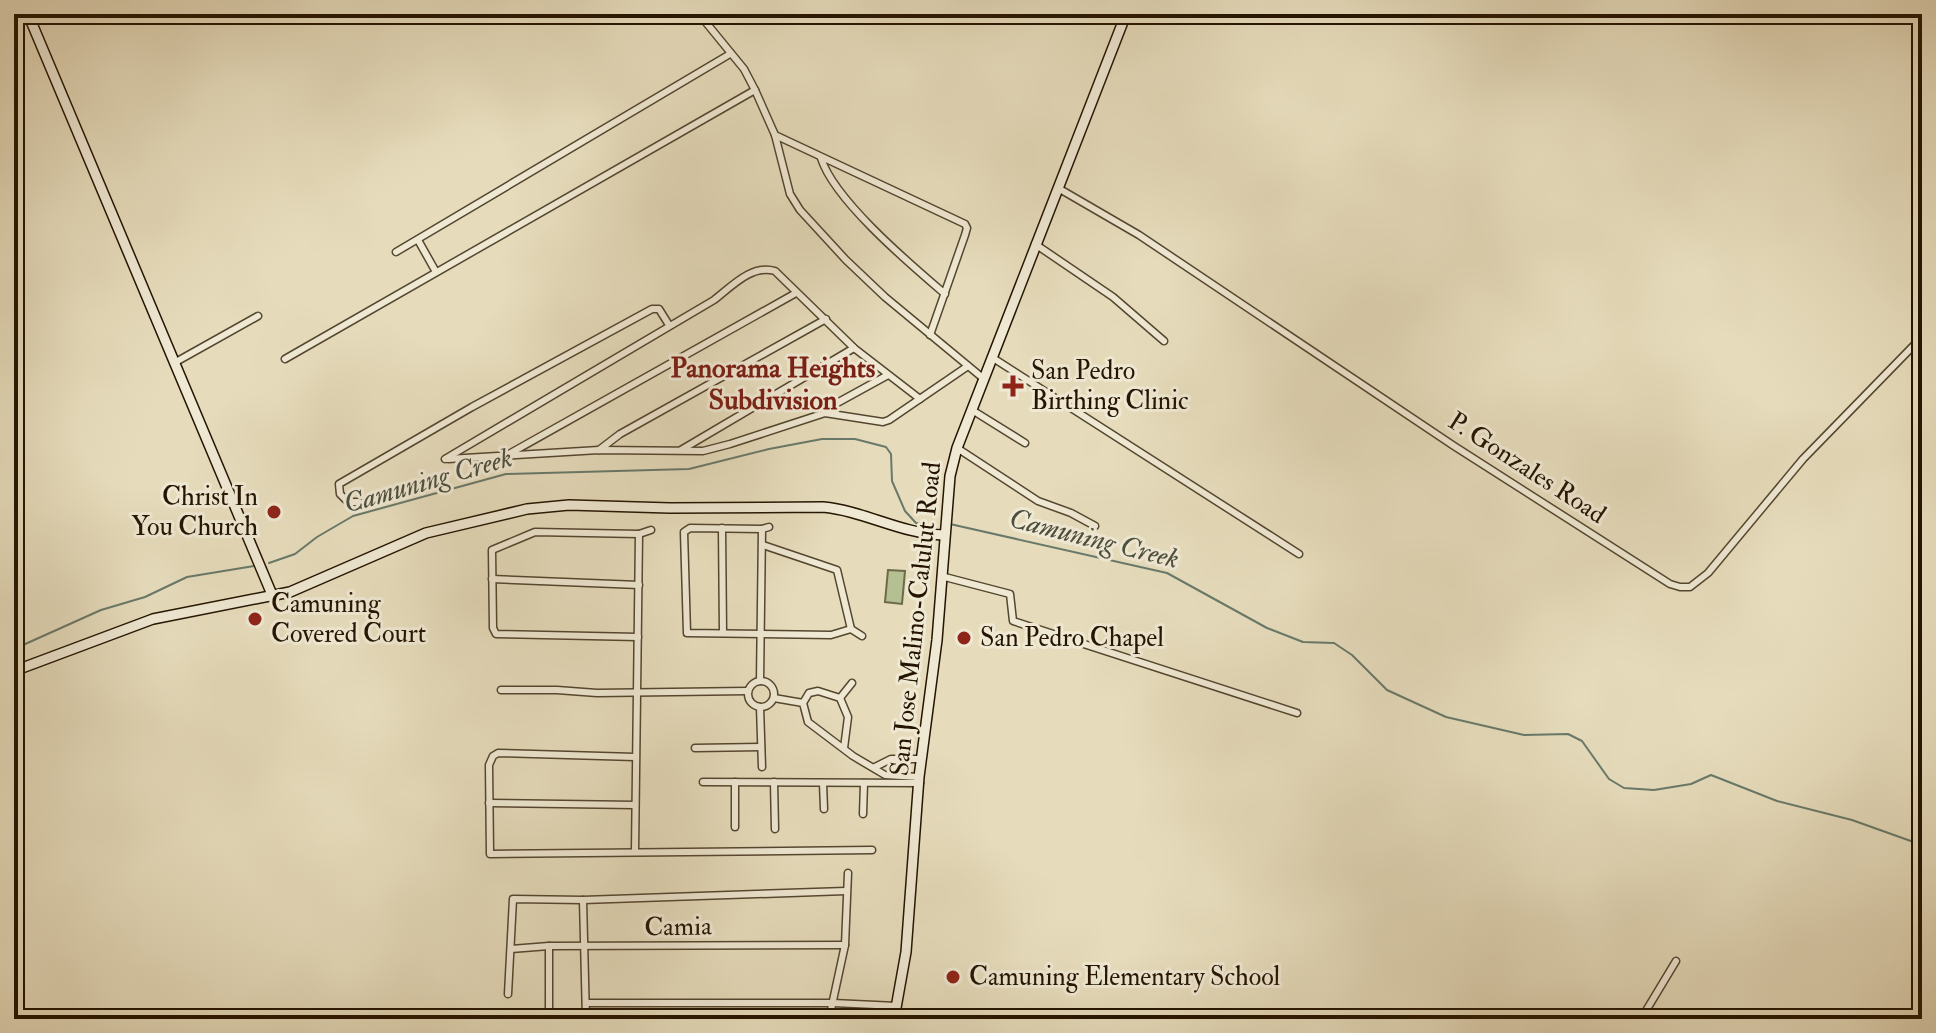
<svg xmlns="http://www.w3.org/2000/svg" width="1936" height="1033" font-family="'IM FELL Double Pica',serif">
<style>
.green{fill:#b4c092;stroke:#6c6a49;stroke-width:2}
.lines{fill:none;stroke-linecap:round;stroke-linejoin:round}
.stream{stroke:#68796a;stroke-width:2}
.street-casing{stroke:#54462f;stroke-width:9}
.secondary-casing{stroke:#241400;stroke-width:12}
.street{stroke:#efe8d3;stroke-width:6}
.secondary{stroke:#efe8d3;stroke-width:9}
.poi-dot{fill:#8f2418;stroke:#efe8d3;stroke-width:3}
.labels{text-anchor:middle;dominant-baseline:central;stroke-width:6;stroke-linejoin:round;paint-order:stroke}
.poi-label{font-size:26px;fill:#241400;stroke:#efe8d3;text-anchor:start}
.street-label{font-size:26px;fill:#241400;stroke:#efe8d3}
.neighbourhood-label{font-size:28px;font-weight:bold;fill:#7a1f14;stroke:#efe8d3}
.water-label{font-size:28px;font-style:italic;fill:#4c4f3e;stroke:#efe8d3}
</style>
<rect width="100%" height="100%" fill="#e6dcbc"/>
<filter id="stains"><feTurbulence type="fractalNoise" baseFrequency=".0025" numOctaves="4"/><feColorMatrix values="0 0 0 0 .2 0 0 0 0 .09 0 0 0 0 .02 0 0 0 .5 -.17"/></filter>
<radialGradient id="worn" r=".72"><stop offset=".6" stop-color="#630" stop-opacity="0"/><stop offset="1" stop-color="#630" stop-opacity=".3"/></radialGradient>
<path class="green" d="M888,570L905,571L902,604L885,602Z"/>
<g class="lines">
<g class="stream">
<path d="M950,524L1167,573L1267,628L1303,642L1334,643L1352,655L1387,690L1446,717L1524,735L1568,734L1582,741L1609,779L1624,788L1654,790L1691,784L1711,775L1777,801L1852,820L1922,845"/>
<path d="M269,563L295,554L317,537L353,516L506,474L689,469L769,449L822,439H855L886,447L891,454L892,481L905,511L916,523L935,525"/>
<path d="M14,646L23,645L101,610L145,597L187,577L254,566"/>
</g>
<defs>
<g id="street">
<path d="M699,14L744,69L755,90L775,135L790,194L800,210L846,260L885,297L984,379"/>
<path d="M775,135L965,224L967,228L965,235L930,335"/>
<path d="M821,158C834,200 910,264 945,294"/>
<path d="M1058,188L1139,235L1454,446L1670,584L1680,587H1690L1708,573L1803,459L1922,337"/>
<path d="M418,240L436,272"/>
<path d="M1035,244L1113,297L1164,341"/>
<path d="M396,252L730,54"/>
<path d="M993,358L1299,554"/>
<path d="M285,359L755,90"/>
<path d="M174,363L258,316"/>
<path d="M972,410L1025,443"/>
<path d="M826,412L837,403L888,375"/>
<path d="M957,448L1038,501L1071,513L1095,526"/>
<path d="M599,450L620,434L826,319"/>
<path d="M681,450L854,348"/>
<path d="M509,454L796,293"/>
<path d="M445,459L714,300C732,286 752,264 775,271L854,348L920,399"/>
<path d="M448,459L599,450L703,451L730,444L825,413L883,422L889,420L968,366"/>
<path d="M359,502H348L340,494L339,484L472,407L652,309H659L669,325"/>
<path d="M722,528L723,633"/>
<path d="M762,529L690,528L684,532L687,633L831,635L851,629"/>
<path d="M763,545L837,570L851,629L862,636"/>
<path d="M941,576L1010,594L1013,621L1297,713"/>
<path d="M492,579L639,585"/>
<path d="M638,637L496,634L493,628L492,550L535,532L639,534L651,530"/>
<circle cx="761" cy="694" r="13"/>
<path d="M760,681L762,529L769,527"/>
<path d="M501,690H557L597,693L748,691"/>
<path d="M774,698L803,703L808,722L853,756L885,775L919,777"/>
<path d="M840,698L852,683"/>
<path d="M803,703L809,693L818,691L840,698L848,717L844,748"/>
<path d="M760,707L762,767"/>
<path d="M15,730L21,669"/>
<path d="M695,748L761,747"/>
<path d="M635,757L498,753L493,756L489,765L490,854L872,850"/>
<path d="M875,767L891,759H922"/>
<path d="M703,782L920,783"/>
<path d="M774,782L775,829"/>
<path d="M823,783L824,809"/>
<path d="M489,803L635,805"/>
<path d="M863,814L864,783"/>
<path d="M735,827V782"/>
<path d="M635,852L639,534"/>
<path d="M583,900L586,1019"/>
<path d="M549,946V1019"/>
<path d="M511,949L549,946L845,945"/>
<path d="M508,994L513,899L583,900L846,891"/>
<path d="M586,1003H833L897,1006"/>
<path d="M829,1019L845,945L848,873"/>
<path d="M1641,1019L1676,961"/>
</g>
<g id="secondary">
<path d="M28,14L273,597"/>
<path d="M14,671L153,619L290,592L426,533L527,509L569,505L670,508L823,507C865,511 901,534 944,535"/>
<path d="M894,1019L906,952L919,777L937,640L950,476L957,448L1126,14"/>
</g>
</defs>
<use href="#street" class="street-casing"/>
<use href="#secondary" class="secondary-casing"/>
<use href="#street" class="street"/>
<use href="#secondary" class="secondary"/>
</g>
<g class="poi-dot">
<path d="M1009 374h8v8h8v8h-8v8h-8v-8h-8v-8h8z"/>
<circle cx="274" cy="512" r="8"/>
<circle cx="255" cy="619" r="8"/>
<circle cx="964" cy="638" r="8"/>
<circle cx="953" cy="977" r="8"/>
</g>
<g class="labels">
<g class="poi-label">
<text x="1031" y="371">San Pedro<tspan x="1031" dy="30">Birthing Clinic</tspan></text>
<text x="258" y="497" text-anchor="end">Christ In<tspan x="258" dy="30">You Church</tspan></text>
<text x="271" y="604">Camuning<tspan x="271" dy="30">Covered Court</tspan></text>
<text x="980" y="638">San Pedro Chapel</text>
<text x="969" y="977">Camuning Elementary School</text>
</g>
<g class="street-label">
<text transform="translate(1527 468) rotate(33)">P. Gonzales Road</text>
<text transform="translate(916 619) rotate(-84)">San Jose Malino-Calulut Road</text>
<text transform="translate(678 927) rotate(-1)">Camia</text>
</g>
<g class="neighbourhood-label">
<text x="773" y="368">Panorama Heights<tspan x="773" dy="32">Subdivision</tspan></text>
</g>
<g class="water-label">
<text transform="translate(428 481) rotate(-16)">Camuning Creek</text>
<text transform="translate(1094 539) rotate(14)">Camuning Creek</text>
</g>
</g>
<rect width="1936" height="1033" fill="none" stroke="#e6dcbc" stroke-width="48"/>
<rect x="16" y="16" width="1904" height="1001" fill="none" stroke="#241400" stroke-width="4"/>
<rect x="24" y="24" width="1888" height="985" fill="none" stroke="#241400" stroke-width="2"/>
<rect width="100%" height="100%" filter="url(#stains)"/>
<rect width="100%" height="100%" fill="url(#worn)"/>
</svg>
